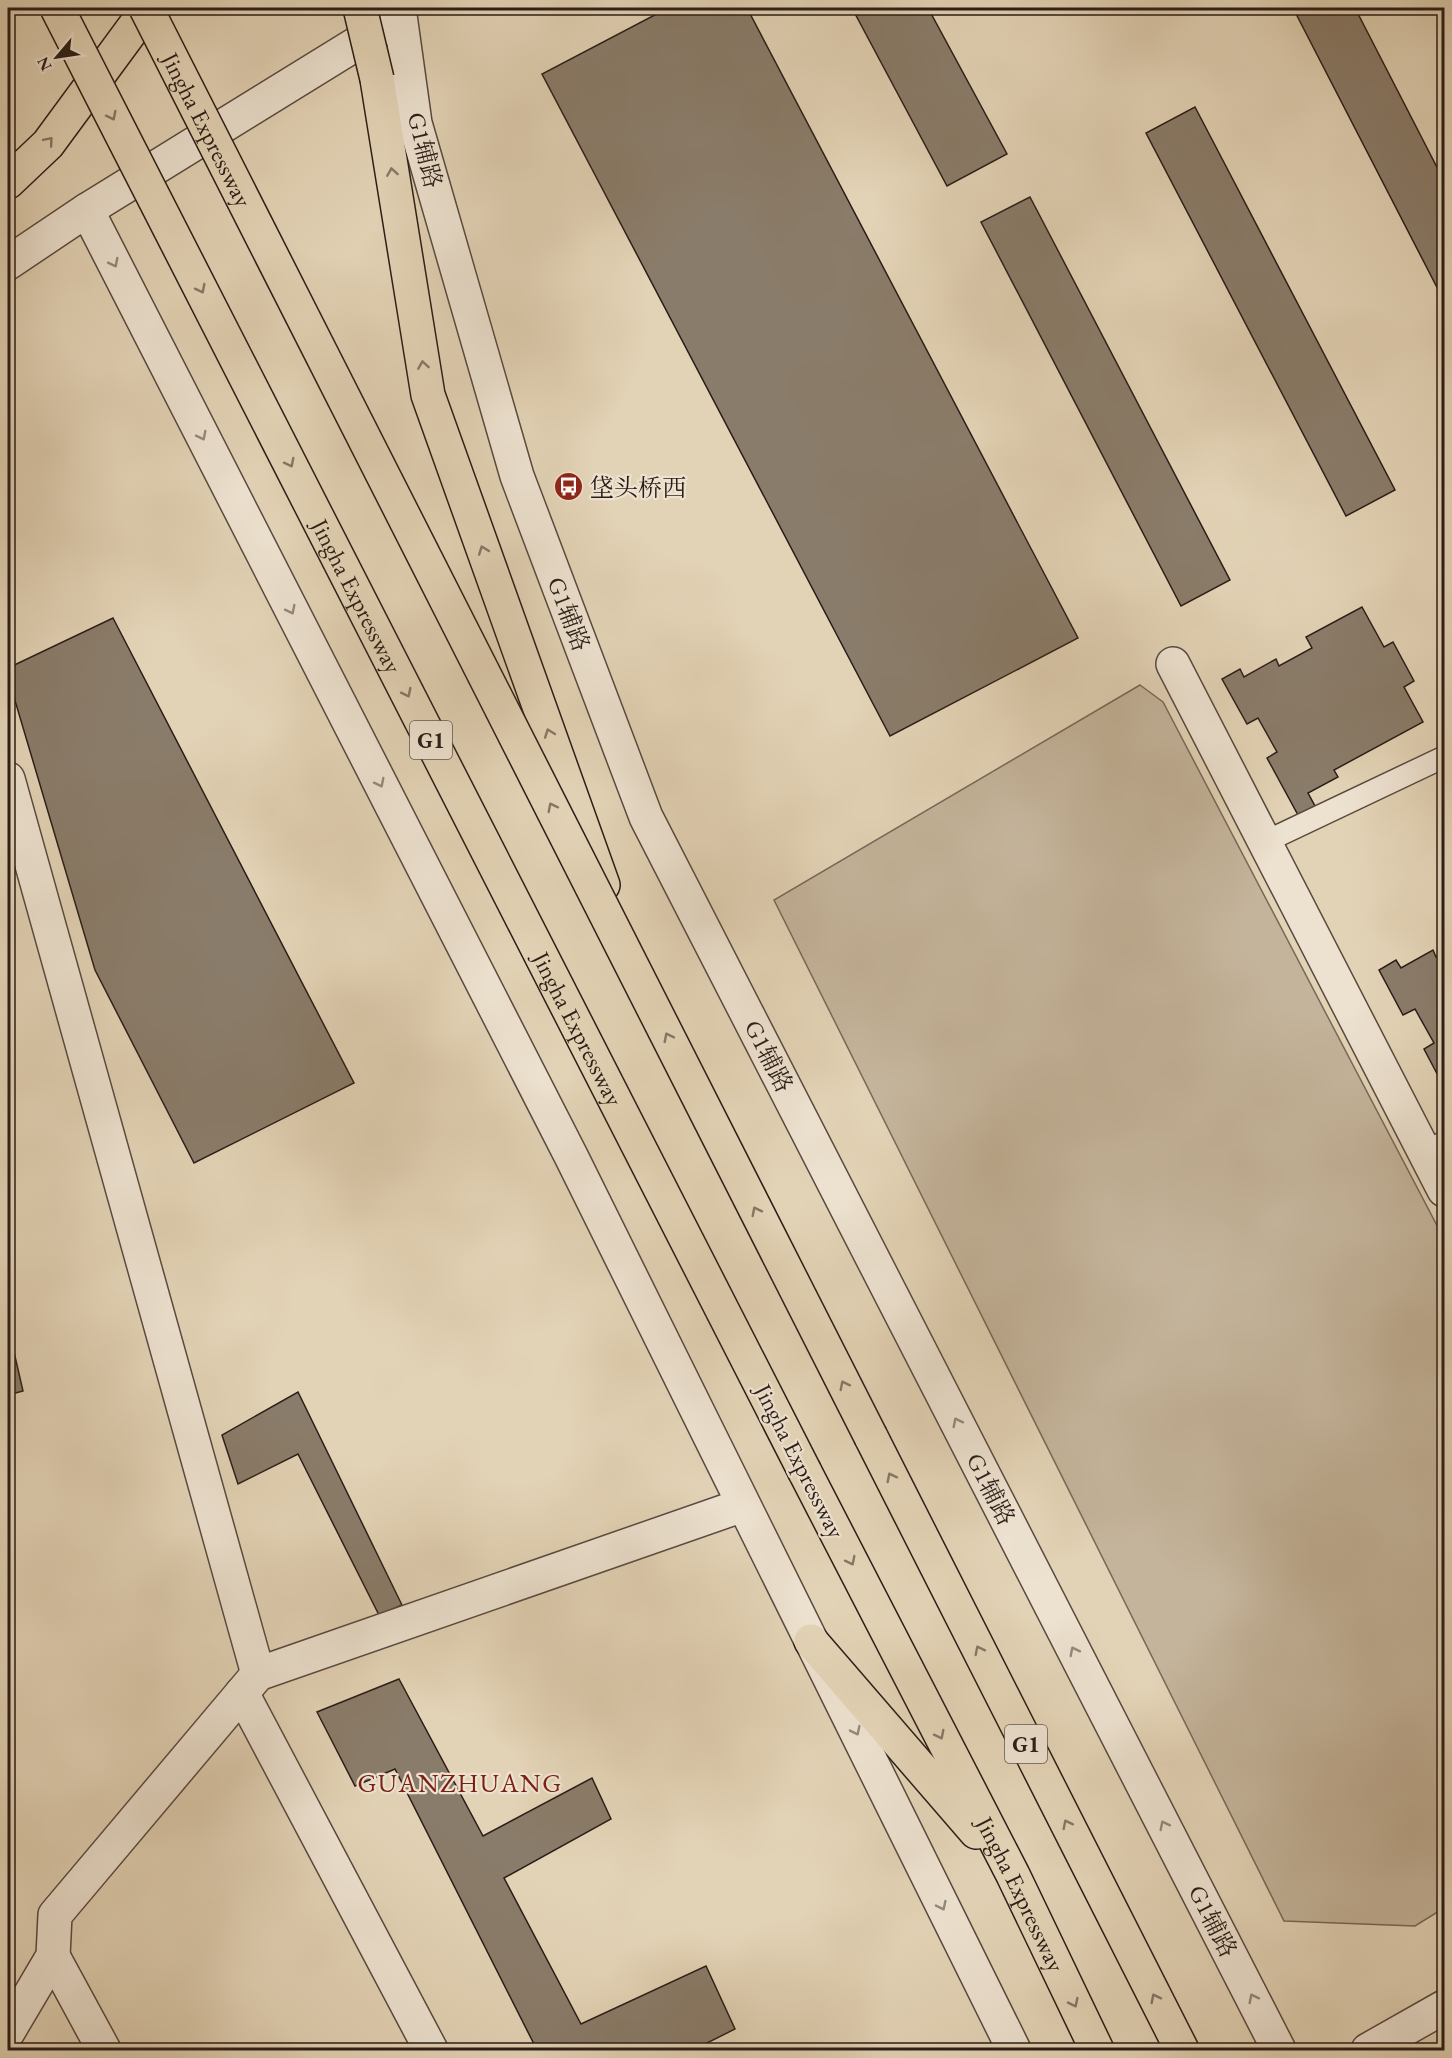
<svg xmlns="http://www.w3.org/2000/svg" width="1452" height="2058" font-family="'EB Garamond','Noto Serif SC',serif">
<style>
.green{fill:#c4b49b;stroke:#77685a;stroke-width:1.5}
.building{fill:#8a7c6a;stroke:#2a1d18;stroke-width:1.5}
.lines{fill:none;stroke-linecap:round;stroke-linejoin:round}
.service-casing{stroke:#584a40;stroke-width:24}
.minor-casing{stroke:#584a40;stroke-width:36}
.tertiary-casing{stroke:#584a40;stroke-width:36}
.motorway-casing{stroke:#2a1d18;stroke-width:36}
.service{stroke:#ede2d0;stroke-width:21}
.minor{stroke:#ede2d0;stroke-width:33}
.tertiary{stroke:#ede2d0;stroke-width:33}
.motorway{stroke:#e3d3b6;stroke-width:33}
.motorway-bridge-casing{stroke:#2a1d18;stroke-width:36;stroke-linecap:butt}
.motorway-bridge{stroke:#e3d3b6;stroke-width:33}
.oneway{stroke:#867867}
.oneway2{stroke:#95897d}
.labels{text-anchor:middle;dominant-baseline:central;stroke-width:4.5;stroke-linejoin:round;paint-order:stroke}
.shield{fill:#ede2d0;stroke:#64584f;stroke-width:1.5}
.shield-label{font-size:22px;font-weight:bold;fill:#2a1d18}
.street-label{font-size:24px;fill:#2a1d18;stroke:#ede2d0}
.poi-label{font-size:24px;fill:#2a1d18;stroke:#ede2d0;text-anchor:start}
.neighbourhood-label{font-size:26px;letter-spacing:1.5px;fill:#7a1f14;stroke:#ede2d0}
</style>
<rect width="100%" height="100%" fill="#e3d3b6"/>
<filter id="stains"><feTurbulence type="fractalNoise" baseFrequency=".00333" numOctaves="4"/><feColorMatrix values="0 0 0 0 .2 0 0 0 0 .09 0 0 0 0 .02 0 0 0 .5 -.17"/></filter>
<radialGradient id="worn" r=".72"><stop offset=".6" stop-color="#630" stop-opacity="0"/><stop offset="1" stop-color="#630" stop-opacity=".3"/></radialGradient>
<path class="green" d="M1140,685L1163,702L1444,1239V1908L1415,1926L1284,1921L774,900Z"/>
<g class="building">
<path d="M668,8H747L1078,638L890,736L542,74Z"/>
<path d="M852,8H928L1007,154L947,186Z"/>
<path d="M1293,8H1355L1444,181V301Z"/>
<path d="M1195,107L1395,490L1346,516L1146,133Z"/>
<path d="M1030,197L1230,580L1181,606L981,222Z"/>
<path d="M1362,607L1384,647L1393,642L1414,681L1404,687L1423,722L1334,770L1338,777L1308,793L1315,806L1298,815L1267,758L1277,752L1258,718L1247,724L1222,679L1240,669L1244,677L1276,659L1279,666L1312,648L1306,637Z"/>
<path d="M113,618L354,1083L194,1163L95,970L8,677V668Z"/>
<path d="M1433,950L1436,957L1444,953V1087L1424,1049L1434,1043L1415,1009L1403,1015L1379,970L1396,960L1401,968Z"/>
<path d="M8,1326L23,1391L8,1395Z"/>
<path d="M298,1392L402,1605L379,1615L298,1454L238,1484L222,1435Z"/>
<path d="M399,1679L483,1836L592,1778L611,1819L504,1878L581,2024L706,1966L735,2029L693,2050H537L395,1769L355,1786L317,1712Z"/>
</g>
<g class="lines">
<defs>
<g id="service">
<path d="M1265,842L1444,757"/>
<path d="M1425,1152L1444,1142"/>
</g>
<g id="minor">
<path d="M1173,664L1444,1190"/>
<path d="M8,779L258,1674"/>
<path d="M242,1693L431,2050"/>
<path d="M53,1956L104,2050"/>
<path d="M8,2032L53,1956L55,1915L258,1674L743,1505"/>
</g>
<g id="tertiary">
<path d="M399,8L415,123L517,476L646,817L1279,2050"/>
<path d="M87,210L571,1156L1014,2050"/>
<path d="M8,263L87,210L390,23"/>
<path d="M1368,2050L1444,2007"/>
</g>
<g id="motorway">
<path d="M377,79L428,395L603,885"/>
<path d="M8,182L48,144L148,8"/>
<path d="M871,1437L1182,2050"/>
<path id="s1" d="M805,1472L1013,1875L1097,2050"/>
<path d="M811,1641L976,1832"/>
</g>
</defs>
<use href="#service" class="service-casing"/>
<use href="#minor" class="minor-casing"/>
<use href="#tertiary" class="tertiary-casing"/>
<use href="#motorway" class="motorway-casing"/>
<use href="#service" class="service"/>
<use href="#minor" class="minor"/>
<use href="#tertiary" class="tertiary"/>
<use href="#motorway" class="motorway"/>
<defs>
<g id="motorway-bridge">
<path id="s2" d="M57,8L805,1472"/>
<path id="s3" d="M146,8L871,1437"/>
<path d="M360,8L377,79"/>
</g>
</defs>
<use href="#motorway-bridge" class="motorway-bridge-casing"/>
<use href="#motorway-bridge" class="motorway-bridge"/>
</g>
<defs><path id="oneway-chevron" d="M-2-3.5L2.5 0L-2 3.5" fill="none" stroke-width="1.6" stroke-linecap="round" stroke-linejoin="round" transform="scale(1.5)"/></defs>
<g class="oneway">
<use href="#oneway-chevron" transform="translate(112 116) rotate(63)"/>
<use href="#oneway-chevron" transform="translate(49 141) rotate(-50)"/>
<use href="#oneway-chevron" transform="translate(392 172) rotate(-99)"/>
<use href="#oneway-chevron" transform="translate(201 289) rotate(63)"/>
<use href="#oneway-chevron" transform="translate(423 365) rotate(-99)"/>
<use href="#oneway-chevron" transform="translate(290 463) rotate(63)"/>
<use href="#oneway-chevron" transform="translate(483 550) rotate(-110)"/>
<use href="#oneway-chevron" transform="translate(407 693) rotate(63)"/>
<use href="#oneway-chevron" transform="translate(549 733) rotate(-110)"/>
<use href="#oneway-chevron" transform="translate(552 807) rotate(-117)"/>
<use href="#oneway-chevron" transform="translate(668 1037) rotate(-117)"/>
<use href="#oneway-chevron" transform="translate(756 1211) rotate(-117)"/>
<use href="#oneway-chevron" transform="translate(844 1385) rotate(-117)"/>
<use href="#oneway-chevron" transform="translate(891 1477) rotate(-117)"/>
<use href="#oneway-chevron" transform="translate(851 1561) rotate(63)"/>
<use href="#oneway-chevron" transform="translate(979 1650) rotate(-117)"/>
<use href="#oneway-chevron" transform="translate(940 1735) rotate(63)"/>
<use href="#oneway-chevron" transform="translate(1067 1824) rotate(-117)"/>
<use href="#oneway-chevron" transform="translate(1155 1998) rotate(-117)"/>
<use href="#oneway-chevron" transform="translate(1074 2003) rotate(64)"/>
</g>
<g class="oneway2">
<use href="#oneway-chevron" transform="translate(114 263) rotate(63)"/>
<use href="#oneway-chevron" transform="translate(202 436) rotate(63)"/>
<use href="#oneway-chevron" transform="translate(291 610) rotate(63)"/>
<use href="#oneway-chevron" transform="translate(380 783) rotate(63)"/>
<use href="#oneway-chevron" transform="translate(957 1422) rotate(-117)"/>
<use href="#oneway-chevron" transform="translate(1074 1651) rotate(-117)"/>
<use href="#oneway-chevron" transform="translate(856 1731) rotate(64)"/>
<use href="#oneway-chevron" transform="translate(1164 1825) rotate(-117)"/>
<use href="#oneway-chevron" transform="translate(942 1906) rotate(64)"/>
<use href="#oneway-chevron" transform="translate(1253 1998) rotate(-117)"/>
</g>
<defs>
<symbol id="bus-disc" viewBox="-11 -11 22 22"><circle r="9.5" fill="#8f2418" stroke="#ede2d0"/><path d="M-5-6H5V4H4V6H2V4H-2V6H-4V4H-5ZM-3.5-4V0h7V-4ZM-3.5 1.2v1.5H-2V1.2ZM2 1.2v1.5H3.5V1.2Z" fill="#fff"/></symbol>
</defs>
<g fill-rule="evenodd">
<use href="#bus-disc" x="552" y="470" width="33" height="33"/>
</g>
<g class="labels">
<g class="shield">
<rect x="410" y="721" width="42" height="38" rx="4.5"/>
<rect x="1005" y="1725" width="42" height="38" rx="4.5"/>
</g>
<g class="shield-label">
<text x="431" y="740">G1</text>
<text x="1026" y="1744">G1</text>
</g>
<g class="street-label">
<text stroke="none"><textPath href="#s3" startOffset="136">Jingha Expressway</textPath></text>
<text transform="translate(425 150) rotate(76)">G1辅路</text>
<text stroke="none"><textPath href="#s2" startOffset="660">Jingha Expressway</textPath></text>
<text transform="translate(569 614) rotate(69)">G1辅路</text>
<text stroke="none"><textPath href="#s2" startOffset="1146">Jingha Expressway</textPath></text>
<text transform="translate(769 1056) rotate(63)">G1辅路</text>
<text transform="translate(800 1461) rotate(63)">Jingha Expressway</text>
<text transform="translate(991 1489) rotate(63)">G1辅路</text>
<text stroke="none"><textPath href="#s1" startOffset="474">Jingha Expressway</textPath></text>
<text transform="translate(1213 1921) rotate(63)">G1辅路</text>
</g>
<g class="poi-label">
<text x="590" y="487">垡头桥西</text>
</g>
<g class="neighbourhood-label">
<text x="460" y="1783">GUANZHUANG</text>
</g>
</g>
<rect width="1452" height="2058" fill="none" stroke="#e3d3b6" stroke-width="30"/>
<rect x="9" y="9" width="1434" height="2040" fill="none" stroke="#2a1d18" stroke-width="3"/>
<rect x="15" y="15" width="1422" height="2028" fill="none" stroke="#2a1d18" stroke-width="1.5"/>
<g transform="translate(57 57) rotate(241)" stroke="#ede2d0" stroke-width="4.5" paint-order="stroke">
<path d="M0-4.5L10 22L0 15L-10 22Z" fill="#2a1d18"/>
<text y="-9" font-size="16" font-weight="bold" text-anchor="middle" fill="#2a1d18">N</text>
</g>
<rect width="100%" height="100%" filter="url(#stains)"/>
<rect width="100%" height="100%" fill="url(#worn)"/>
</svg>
